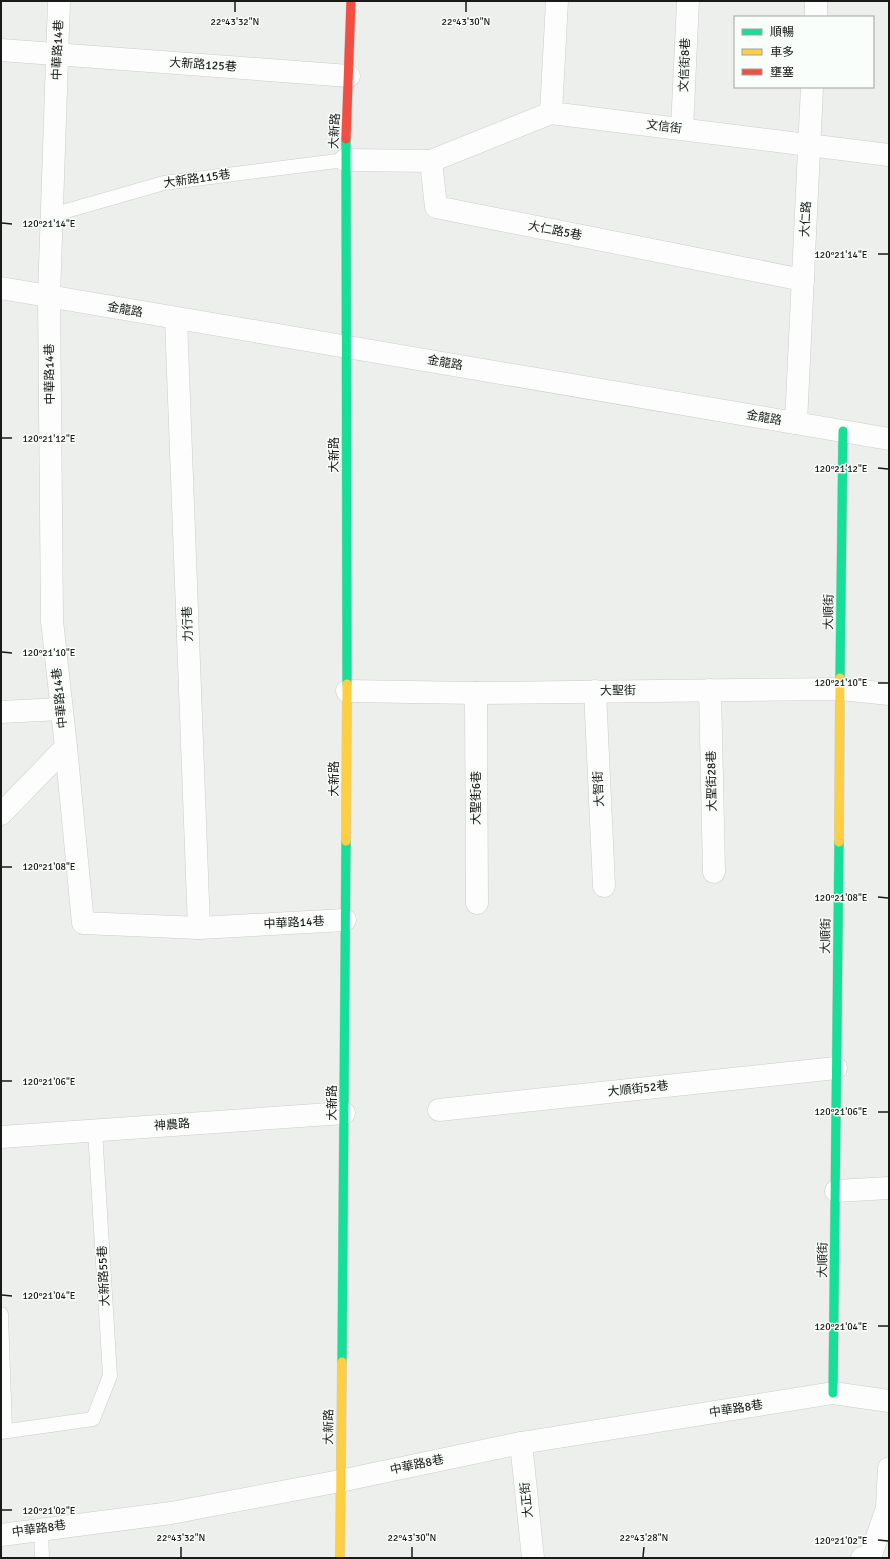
<svg xmlns="http://www.w3.org/2000/svg" width="890" height="1559" font-family="Signika,'Noto Sans TC',sans-serif">
<style>
.lines{fill:none;stroke-linecap:round;stroke-linejoin:round}
.lane-casing{stroke:#cbcdcb;stroke-width:15}
.street-casing{stroke:#cbcdcb;stroke-width:23}
.fast-casing{stroke:#cbcdcb;stroke-width:10}
.slow-casing{stroke:#cbcdcb;stroke-width:10}
.jam-casing{stroke:#cbcdcb;stroke-width:10}
.lane{stroke:#fcfdfc;stroke-width:14}
.street{stroke:#fcfdfc;stroke-width:22}
.fast{stroke:#16e098;stroke-width:9}
.slow{stroke:#ffcf43;stroke-width:9}
.jam{stroke:#f24e42;stroke-width:9}
.ticks{fill:none;stroke:#181a18;stroke-width:1.5}
.labels{text-anchor:middle;dominant-baseline:central;stroke-width:3;stroke-linejoin:round;paint-order:stroke}
.street-label{font-size:12px;fill:#181a18;stroke:#f9fefa}
.ticks-label{font-size:10px;text-anchor:middle;fill:#181a18;stroke:#f9fefa;stroke-width:3;stroke-linejoin:round;paint-order:stroke}
</style>
<rect width="100%" height="100%" fill="#edefed"/>
<g class="lines">
<defs>
<g id="lane">
<path d="M52,215L164,183L345,160"/>
<path d="M1,1314L5,1431"/>
<path d="M1,1432L93,1419L110,1376L95,1131"/>
<path d="M41,1529L42,1558"/>
</g>
<g id="street">
<path d="M557,1L551,113L889,155"/>
<path d="M816,17V1"/>
<path d="M1,50L349,76"/>
<path d="M682,129L688,1"/>
<path d="M345,160L431,161L436,207L803,280"/>
<path d="M431,161L551,113"/>
<path d="M1,288L889,439"/>
<path d="M176,319L199,928"/>
<path d="M796,423L812,87"/>
<path d="M710,690L714,872"/>
<path d="M347,691L476,693L841,689L889,694"/>
<path d="M595,691L604,886"/>
<path d="M476,693L477,903"/>
<path d="M1,712L61,709"/>
<path d="M66,747L83,923L199,928L345,920"/>
<path d="M1,814L66,747L52,621L49,296L59,1"/>
<path d="M439,1110L836,1068"/>
<path d="M1,1137L344,1113"/>
<path d="M836,1191L889,1188"/>
<path d="M521,1443L533,1558"/>
<path d="M1,1535L171,1513L340,1481L521,1443L833,1393L889,1401"/>
<path d="M862,1558L871,1555L887,1508L889,1468"/>
</g>
<g id="fast">
<path d="M346,139L347,684"/>
<path d="M840,678L843,431"/>
<path d="M342,1362L346,841"/>
<path d="M833,1393L839,842"/>
</g>
<g id="slow">
<path d="M346,841L347,684"/>
<path d="M839,842L840,678"/>
<path d="M340,1558L342,1362"/>
</g>
<path id="jam" d="M346,139L351,1"/>
</defs>
<use href="#lane" class="lane-casing"/>
<use href="#street" class="street-casing"/>
<use href="#fast" class="fast-casing"/>
<use href="#slow" class="slow-casing"/>
<use href="#jam" class="jam-casing"/>
<use href="#lane" class="lane"/>
<use href="#street" class="street"/>
<use href="#fast" class="fast"/>
<use href="#slow" class="slow"/>
<use href="#jam" class="jam"/>
</g>
<path class="ticks" d="M235,12V2M466,12V2M2,223L12,224M878,254H888M2,438H12M878,468L888,469M2,652L12,653M878,683H888M2,867H12M878,897L888,898M2,1081H12M878,1112H888M2,1295L12,1296M878,1326H888M2,1510H12M878,1540L888,1541M181,1557V1547M412,1557V1547M643,1557L644,1547"/>
<g class="labels">
<g class="street-label">
<text transform="translate(58 50) rotate(-88)">中華路14巷</text>
<text transform="translate(203 65) rotate(4)">大新路125巷</text>
<text transform="translate(685 65) rotate(-88)">文信街8巷</text>
<text transform="translate(664 127) rotate(7)">文信街</text>
<text transform="translate(335 131) rotate(-87)">大新路</text>
<text transform="translate(197 179) rotate(-8)">大新路115巷</text>
<text transform="translate(806 219) rotate(-87)">大仁路</text>
<text transform="translate(555 231) rotate(11)">大仁路5巷</text>
<text transform="translate(125 310) rotate(10)">金龍路</text>
<text transform="translate(445 363) rotate(10)">金龍路</text>
<text transform="translate(50 374) rotate(-91)">中華路14巷</text>
<text transform="translate(764 418) rotate(10)">金龍路</text>
<text transform="translate(334 455) rotate(-90)">大新路</text>
<text transform="translate(829 612) rotate(-89)">大順街</text>
<text transform="translate(188 624) rotate(-92)">力行巷</text>
<text transform="translate(618 691) rotate(-1)">大聖街</text>
<text transform="translate(60 698) rotate(-96)">中華路14巷</text>
<text transform="translate(334 779) rotate(-90)">大新路</text>
<text transform="translate(712 781) rotate(-91)">大聖街28巷</text>
<text transform="translate(599 789) rotate(-93)">大智街</text>
<text transform="translate(476 798) rotate(-90)">大聖街6巷</text>
<text transform="translate(294 923) rotate(-3)">中華路14巷</text>
<text transform="translate(826 936) rotate(-89)">大順街</text>
<text transform="translate(638 1089) rotate(-6)">大順街52巷</text>
<text transform="translate(332 1103) rotate(-90)">大新路</text>
<text transform="translate(172 1125) rotate(-4)">神農路</text>
<text transform="translate(823 1260) rotate(-89)">大順街</text>
<text transform="translate(104 1276) rotate(-93)">大新路55巷</text>
<text transform="translate(736 1409) rotate(-9)">中華路8巷</text>
<text transform="translate(329 1427) rotate(-89)">大新路</text>
<text transform="translate(417 1465) rotate(-12)">中華路8巷</text>
<text transform="translate(527 1500) rotate(-96)">大正街</text>
<text transform="translate(39 1529) rotate(-8)">中華路8巷</text>
</g>
</g>
<g class="ticks-label">
<text x="235" y="25">22°43'32"N</text>
<text x="466" y="25">22°43'30"N</text>
<text x="49" y="227">120°21'14"E</text>
<text x="841" y="258">120°21'14"E</text>
<text x="49" y="442">120°21'12"E</text>
<text x="841" y="472">120°21'12"E</text>
<text x="49" y="656">120°21'10"E</text>
<text x="841" y="686">120°21'10"E</text>
<text x="49" y="870">120°21'08"E</text>
<text x="841" y="901">120°21'08"E</text>
<text x="49" y="1085">120°21'06"E</text>
<text x="841" y="1115">120°21'06"E</text>
<text x="49" y="1299">120°21'04"E</text>
<text x="841" y="1330">120°21'04"E</text>
<text x="49" y="1514">120°21'02"E</text>
<text x="181" y="1541">22°43'32"N</text>
<text x="412" y="1541">22°43'30"N</text>
<text x="644" y="1541">22°43'28"N</text>
<text x="841" y="1544">120°21'02"E</text>
</g>
<rect width="890" height="1559" fill="none" stroke="#181a18" stroke-width="4"/>
<rect x="734" y="16" width="140" height="72" fill="#f9fefa" stroke="#9fa3a0"/>
<rect x="742" y="29" width="20" height="6" fill="#16e098" stroke="#9fa3a0"/>
<text x="770" y="36" font-size="12" fill="#181a18">順暢</text>
<rect x="742" y="49" width="20" height="6" fill="#ffcf43" stroke="#9fa3a0"/>
<text x="770" y="56" font-size="12" fill="#181a18">車多</text>
<rect x="742" y="69" width="20" height="6" fill="#f24e42" stroke="#9fa3a0"/>
<text x="770" y="76" font-size="12" fill="#181a18">壅塞</text>
</svg>
